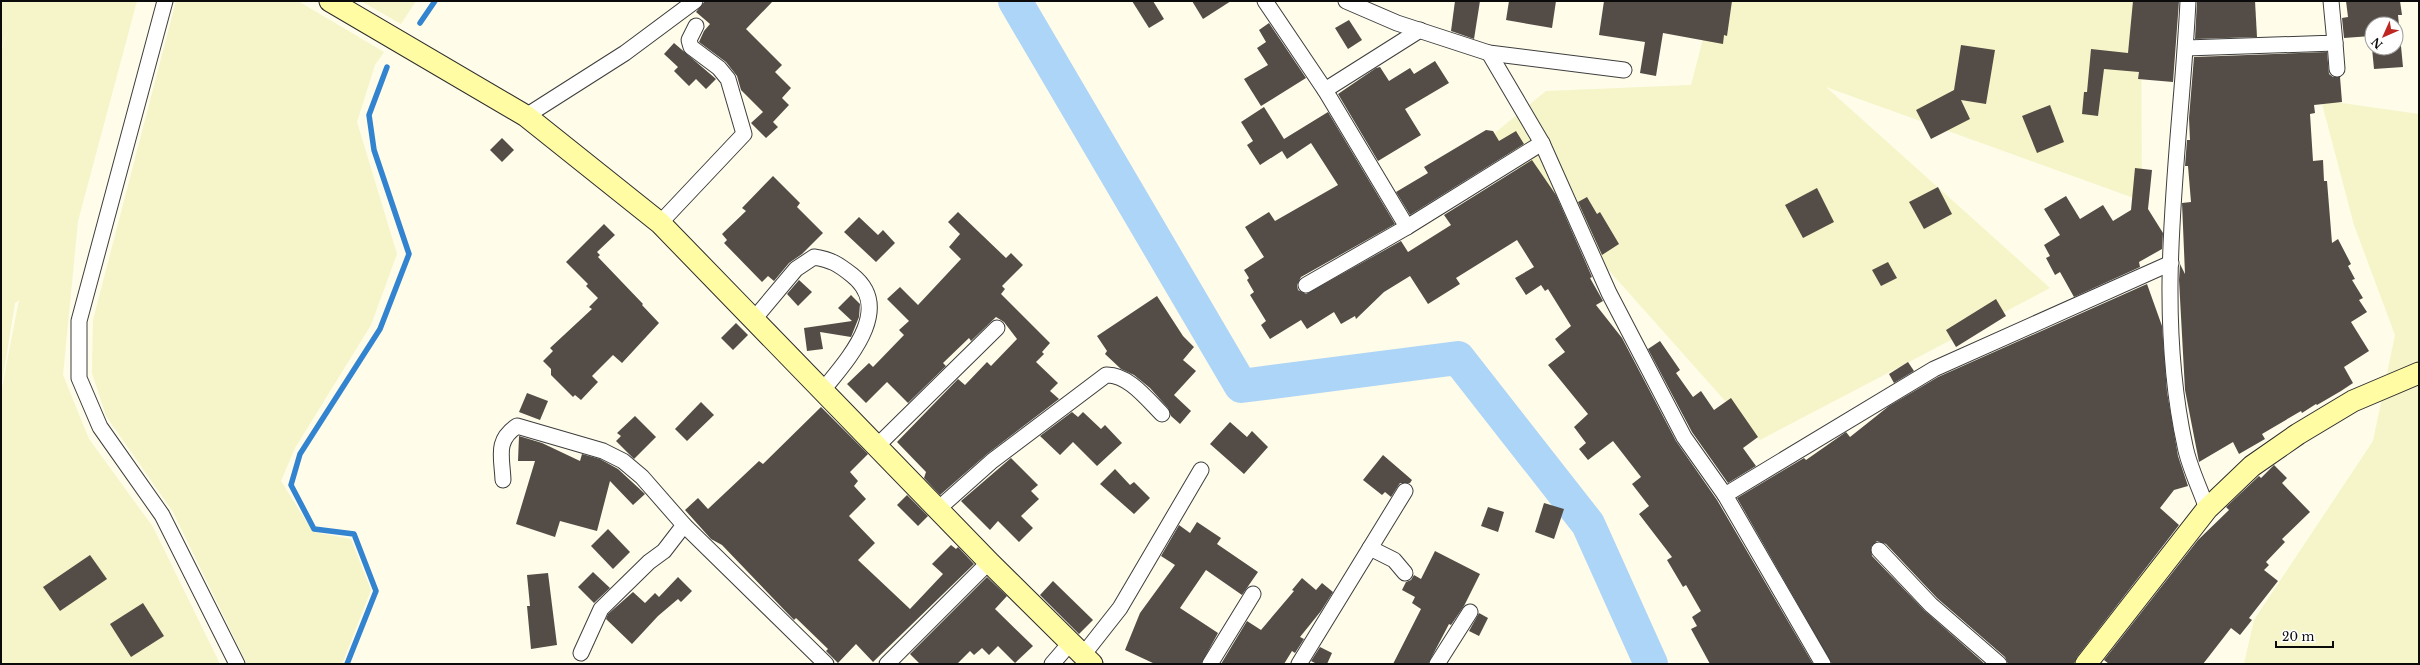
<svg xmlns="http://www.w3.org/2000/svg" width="2420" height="665" font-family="'Libre Baskerville',serif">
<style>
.farmland{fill:#f5f5c9}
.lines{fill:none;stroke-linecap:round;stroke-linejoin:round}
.stream{stroke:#3284d0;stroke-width:5.5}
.river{stroke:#add5f7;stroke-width:34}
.building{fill:#544d47}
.street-casing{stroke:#3e3e3e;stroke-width:17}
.secondary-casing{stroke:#2d2d2d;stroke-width:23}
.street{stroke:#fff;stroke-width:15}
.secondary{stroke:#fffca4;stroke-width:21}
</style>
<rect width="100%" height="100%" fill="#fffce9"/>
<g class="farmland">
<path d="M1,1H137L78,221L63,375L89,439L153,527L220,664H1V393L19,300L15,303L1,389V52L10,24L1,50Z"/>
<path d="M176,1H298L384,52L375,65L357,122L397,254L371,325L295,448L281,481L313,532L351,539L371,590L342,664H247L173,512L106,416L92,373L93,320Z"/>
<path d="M361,1H416L401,24Z"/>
<path d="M1713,1H2141L2142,201L1826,87L2050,288L1760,440L1490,137L1546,91L1691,85Z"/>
<path d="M2321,100L2419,114V664H2244L2254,620L2373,441L2395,335L2354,225Z"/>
</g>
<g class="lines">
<g class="stream">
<path d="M420,23L435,1"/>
<path d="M347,664L376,591L354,534L314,529L291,485L300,454L380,329L409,254L374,150L369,115L387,67"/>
</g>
<path class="river" d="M1015,1L1241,386L1458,358L1588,524L1651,664"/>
</g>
<g class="building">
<path d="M705,1H773L746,29L782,65L775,72L791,88L782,98L789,105L773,122L778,127L766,138L751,123L763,112L741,90L737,76L726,62L699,42L704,31L710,24L696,12Z"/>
<path d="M1132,1H1153L1164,19L1149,28Z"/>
<path d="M1192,1H1231L1203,19Z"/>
<path d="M1455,1H1480L1474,39L1451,31Z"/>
<path d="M1509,1H1556L1552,28L1506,20Z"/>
<path d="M1604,1H1732L1727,36L1724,35L1723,44L1663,33L1656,76L1640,73L1645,42L1599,35Z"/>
<path d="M2133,1H2179L2173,82L2138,79L2139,72L2104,69L2098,116L2082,114L2084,92H2087L2091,49L2128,53Z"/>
<path d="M2197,1H2255L2257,37L2195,39Z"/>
<path d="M2346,1H2400L2402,15H2398L2403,67L2374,69L2372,48H2396V24H2372V48L2371,36L2344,38L2342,18L2348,17Z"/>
<path d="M1349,20L1362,40L1348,49L1335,28Z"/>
<path d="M1269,23L1306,78L1261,106L1244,79L1268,65L1257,48L1266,42L1259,30Z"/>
<path d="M674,43L716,79L706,89L696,79L689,86L674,71L678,67L664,54Z"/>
<path d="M1961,45L1995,50L1986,104L1961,100L1970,119L1931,139L1916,110L1954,90Z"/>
<path d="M2327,52L2329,74L2333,77H2340L2342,102L2314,105L2315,113L2310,114L2313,161L2323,160L2324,181H2327L2332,243L2338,239L2351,264L2348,266L2355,279L2352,280L2363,298L2359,300L2367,312L2351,322L2369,351L2344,367L2353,383L2341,391L2317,405L2316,404L2302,413L2301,411L2262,434L2265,439L2239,454L2233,442L2199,462L2185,390L2179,280L2180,264L2185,274L2182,203L2191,202L2188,166H2185L2187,140H2190L2189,118L2194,57Z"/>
<path d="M1435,61L1449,83L1405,109L1421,135L1378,161L1338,94L1376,68L1380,67L1389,81L1410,68L1414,74Z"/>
<path d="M2050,105L2064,142L2037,153L2022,116Z"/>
<path d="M1264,107L1284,139L1328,112L1395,224L1301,277L1297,285L1298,290L1306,294L1401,241L1408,252L1451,225L1444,215L1532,160L1556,195L1592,277L1590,278L1603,301L1596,305L1622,338L1676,441L1717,500L1813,664H1710L1691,629L1697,626L1692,617L1701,611L1686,585L1683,587L1667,560L1672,557L1639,514L1649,506L1632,484L1641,477L1613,441L1588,460L1579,449L1586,443L1574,427L1588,414L1548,365L1565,352L1555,339L1571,326L1548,289L1545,291L1541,285L1526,295L1515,278L1534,267L1517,240L1456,278L1460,284L1428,304L1410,276L1384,292L1356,319L1355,316L1341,324L1334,312L1307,329L1301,320L1270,339L1261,325L1266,321L1250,295L1254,292L1247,280L1249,278L1244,270L1264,257L1245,227L1269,212L1275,221L1338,185L1311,143L1287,159L1282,151L1260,165L1247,145L1253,141L1241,122Z"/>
<path d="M1486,130L1493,131L1499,141L1516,131L1524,144L1410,215L1396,192L1428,173L1424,167Z"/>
<path d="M502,138L514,150L502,162L490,150Z"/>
<path d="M2135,168L2152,170L2148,209L2163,233L2162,249L2139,262L2140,267L2074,297L2060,272L2055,275L2046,258L2050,256L2044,245L2060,235L2044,209L2066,196L2080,219L2103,205L2113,221L2131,210Z"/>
<path d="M773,176L800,203L797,207L823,233L802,254L789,263L774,281L768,276L762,282L724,243L727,240L722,234L746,211L742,208Z"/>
<path d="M1938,187L1952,214L1924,229L1909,202Z"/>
<path d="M1817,188L1834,222L1803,238L1785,205Z"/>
<path d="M1587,197L1597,214L1600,212L1619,244L1602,255L1578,202Z"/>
<path d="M958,212L1006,258L1011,253L1023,265L1002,286L1005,289L1001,294L1050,343L1042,352L1044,354L1036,362L1058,383L1050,391L1059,399L987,454L940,495L924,478L926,472L897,442L958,379L965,385L987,362L991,366L1017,339L1004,322L996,317L971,341L969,338L943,363L946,366L908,403L887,382L866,403L847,384L869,363L873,367L904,335L899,330L909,321L887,299L900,287L918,305L961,259L949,247L960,234L948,222Z"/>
<path d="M859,217L878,235L883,230L895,243L876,262L844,232Z"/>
<path d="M604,224L615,235L597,252L600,255L598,257L643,304L642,305L659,323L622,363L613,355L592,376L598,382L581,400L575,395L573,397L551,375V369L543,361L553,351L550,348L592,309L589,307L598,298L586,286L588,284L566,262Z"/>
<path d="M1888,262L1897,278L1881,286L1872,270Z"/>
<path d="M799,280L812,292L798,306L787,294Z"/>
<path d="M2147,284L2162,326L2167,392L2178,456L2188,486L2174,490L2160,508L2179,525L2077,657L2074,664H2008L2005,657L1937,598L1886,544L1877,541L1871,547L1872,556L1925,611L1985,664H1832L1737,498L1804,458L1806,460L1846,432L1850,437L1889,406L1938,377Z"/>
<path d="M851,295L860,304L859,317L851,337L820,332L823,349L807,351L804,328L852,321L838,308Z"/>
<path d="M1157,296L1183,336L1194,347L1183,360L1196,371L1174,395L1191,411L1180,424L1171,416L1168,408L1150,388L1134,375L1121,369L1105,354L1107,351L1097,336Z"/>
<path d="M1996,299L2006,316L1956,347L1946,330Z"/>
<path d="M736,323L748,335L733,350L721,338Z"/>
<path d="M1660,341L1680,370L1676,373L1693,397L1701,391L1714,410L1731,398L1758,437L1743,448L1756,466L1728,483L1692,432L1648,349Z"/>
<path d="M1908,362L1914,371L1894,383L1889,374Z"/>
<path d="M527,393L548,401L540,420L519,412Z"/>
<path d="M701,402L714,415L687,441L675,429Z"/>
<path d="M821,407L868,454L850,472L858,481L854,486L866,499L849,516L875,543L858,560L910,609L943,574L932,564L951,545L956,549L958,547L974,564L873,662L856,644L838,663L826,651L828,649L796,618L794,620L722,545L711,539L685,510L698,498L708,509L759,461L763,464Z"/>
<path d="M1072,412L1078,417L1083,412L1101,429L1105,425L1122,443L1097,466L1073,442L1060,455L1040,436Z"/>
<path d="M635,416L656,437L634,459L616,441L621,436L617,433Z"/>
<path d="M1230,422L1247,437L1252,431L1268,447L1244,474L1210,444Z"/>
<path d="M519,436L542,443L580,461L582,454L600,459L618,469L645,494L633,505L610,481L597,531L560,521L555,537L516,524L535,461H518Z"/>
<path d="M1383,455L1412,480L1410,483H1400L1391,497L1385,492L1382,495L1363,480Z"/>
<path d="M1011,458L1038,485L1031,491L1039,499L1021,516L1033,528L1019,542L998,521L990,530L961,501Z"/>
<path d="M2274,465L2287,478L2282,483L2310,512L2282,539L2285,542L2266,562L2269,565L2264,570L2278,581L2249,618L2252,620L2240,635L2231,628L2203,664H2109L2104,660L2198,540L2229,510L2226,507L2259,476L2261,478Z"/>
<path d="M1115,469L1130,485L1134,482L1150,498L1134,514L1100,484Z"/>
<path d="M907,495L928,516L918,526L897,505Z"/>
<path d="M1544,503L1564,509L1554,539L1535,532Z"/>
<path d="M1488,507L1504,512L1498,532L1481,526Z"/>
<path d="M1197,522L1221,538L1217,544L1258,572L1242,595L1206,570L1180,608L1218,633L1201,664H1155L1125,650L1140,613L1175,565L1161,556L1179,525L1190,533Z"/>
<path d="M608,529L630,552L613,569L591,546Z"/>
<path d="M1435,551L1480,574L1464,606L1451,625L1449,624L1428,664H1393L1421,609L1412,603L1415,597L1402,590L1406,582L1411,580L1414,575L1421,579Z"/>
<path d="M90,555L107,579L60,611L43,587Z"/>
<path d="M593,572L610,588L594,603L578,587Z"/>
<path d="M548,573L557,645L531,649L527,606H530L527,575Z"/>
<path d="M678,577L692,591L681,602L678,599L658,616L632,644L606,619L608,614L633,592L645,603L655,593L659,597Z"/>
<path d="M987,577L1007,596L995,609L1033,646L1015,663L998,646L989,655L982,648L974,655L970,651L957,664H920L910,654Z"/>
<path d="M1302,578L1316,590L1322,583L1333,592L1321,611L1300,637L1304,639L1295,653L1292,651L1284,664H1221L1247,621L1261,630L1294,591L1292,590Z"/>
<path d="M1053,581L1093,620L1079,634L1040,595Z"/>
<path d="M143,603L164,636L131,657L110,624Z"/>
<path d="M1479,613L1488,618L1479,636L1469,631Z"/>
<path d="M1320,647L1332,653L1327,664H1317L1311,661Z"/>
</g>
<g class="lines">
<defs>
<g id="street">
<path d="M165,1L79,321V378L100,427L162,515L237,664"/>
<path d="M1265,1L1325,90L1407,227"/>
<path d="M1346,1L1397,23L1489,53L1624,70"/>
<path d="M2188,1C2181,148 2153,300 2185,446C2189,467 2200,488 2207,509"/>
<path d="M2335,43L2337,69"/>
<path d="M2186,48L2335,43L2331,1"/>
<path d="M1489,53L1542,143L1609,293L1684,437L1725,495L1823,664"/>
<path d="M1325,90L1420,30"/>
<path d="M526,116L625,53L695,1"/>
<path d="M660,223L744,134L728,79L719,68L691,47L689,40L696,26"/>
<path d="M1306,285L1407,227L1542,143"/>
<path d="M754,319L796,269L814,257C832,260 838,264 852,275C895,309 847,360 823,390"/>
<path d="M877,446L997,328"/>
<path d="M503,480C502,456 495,441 517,426L603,451L623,461L642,477L684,525L826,664"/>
<path d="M1725,495L1934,369L2171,263"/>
<path d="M938,509L992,461L1106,375C1128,374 1147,399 1162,414"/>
<path d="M1370,548L1394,560L1405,573"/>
<path d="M1879,550L1931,605L1999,664"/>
<path d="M581,653L601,609L649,562L664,551L684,525"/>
<path d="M1083,655L1120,608L1201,470"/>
<path d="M887,664L989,562"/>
<path d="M1052,664L1071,642"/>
<path d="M1210,664L1253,594"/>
<path d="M1299,664L1405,491"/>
<path d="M1437,664L1470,612"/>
</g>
<g id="secondary">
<path d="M330,1L526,116L660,223L989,562L1092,664"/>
<path d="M2086,664L2207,509L2252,466L2298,434L2353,401L2419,373"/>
</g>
</defs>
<use href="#street" class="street-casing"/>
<use href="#secondary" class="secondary-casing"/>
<use href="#street" class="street"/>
<use href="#secondary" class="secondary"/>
</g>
<rect width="2420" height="665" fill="none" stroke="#0b0b0b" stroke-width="4"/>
<g transform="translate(2384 36) rotate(225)"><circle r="19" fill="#ffffff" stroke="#9d9d9d"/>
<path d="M0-3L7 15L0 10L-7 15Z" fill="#be2621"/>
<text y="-6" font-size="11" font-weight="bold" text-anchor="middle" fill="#0b0b0b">N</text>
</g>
<path d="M2276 641v6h57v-6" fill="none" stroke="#0b0b0b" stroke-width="2"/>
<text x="2282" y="641" font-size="12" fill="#0b0b0b" stroke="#ffffff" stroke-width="3" paint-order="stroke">20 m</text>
</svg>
